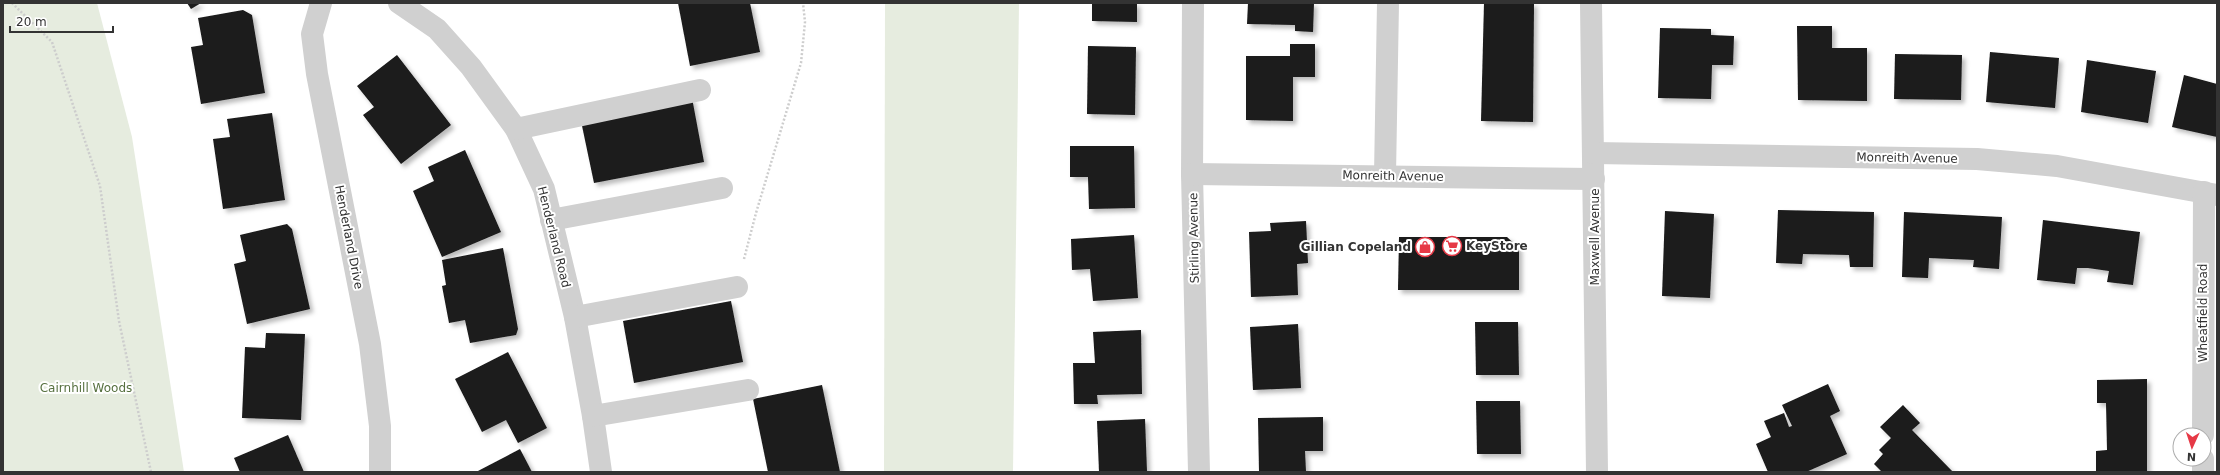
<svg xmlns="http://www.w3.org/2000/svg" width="2220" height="475" font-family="'DejaVu Sans',sans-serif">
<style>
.green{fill:#e6ecdf}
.building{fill:#1a1a1a;filter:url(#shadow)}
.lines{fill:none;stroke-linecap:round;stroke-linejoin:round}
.path{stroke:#cdcdcd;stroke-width:2.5;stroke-dasharray:2 2;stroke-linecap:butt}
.minor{stroke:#d0d0d0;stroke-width:22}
.labels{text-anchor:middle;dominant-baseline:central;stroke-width:4;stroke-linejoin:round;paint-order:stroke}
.street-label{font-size:12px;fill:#333;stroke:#fff}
.poi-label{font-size:12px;font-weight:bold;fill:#333;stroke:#fff;text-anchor:start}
.park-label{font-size:12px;fill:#56703f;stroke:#fff}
</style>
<defs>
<filter id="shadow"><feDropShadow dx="3.5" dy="3.5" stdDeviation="2" flood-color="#0004"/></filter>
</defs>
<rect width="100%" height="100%" fill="#fff"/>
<g class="green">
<path d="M3,3H97L132,137L184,472H3Z"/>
<path d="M885,3H1019L1013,472H884Z"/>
</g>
<g class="building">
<path d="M187,3H201L191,9Z"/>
<path d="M678,3H750L760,52L690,66Z"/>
<path d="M1092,3H1137V22L1092,21Z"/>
<path d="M1248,3H1314L1313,32L1295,31V25L1247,24Z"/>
<path d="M1484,3H1534L1533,122L1481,121Z"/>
<path d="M243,10L252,15L265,93L201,104L191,47L203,45L198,18Z"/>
<path d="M1797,26H1832V48H1867V101L1798,100Z"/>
<path d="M1660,28L1711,29V35L1734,36L1733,65H1712L1711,99L1658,98Z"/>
<path d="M1290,44H1315V77H1293V121L1246,120V56H1290Z"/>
<path d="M1088,46L1136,47L1135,115L1087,114Z"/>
<path d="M1990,52L2059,58L2055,108L1986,102Z"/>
<path d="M1895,54L1962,55L1961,100L1894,99Z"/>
<path d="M397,55L451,125L401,164L363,115L374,107L357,86Z"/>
<path d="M2087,60L2156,71L2148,123L2081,112Z"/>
<path d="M2184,75L2217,84V137L2172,127Z"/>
<path d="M692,98L704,162L594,183L581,121Z"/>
<path d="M272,113L285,200L223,209L213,139L230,137L227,119Z"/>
<path d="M1070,146H1134L1135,208L1089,209L1088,177H1070Z"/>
<path d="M465,150L501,232L442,257L413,191L434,181L428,167Z"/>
<path d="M1778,210L1874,212L1873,267H1850L1849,255L1803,254L1802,264L1776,263Z"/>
<path d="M1665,211L1714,214L1710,298L1662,296Z"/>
<path d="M1904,212L2002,217L1999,269L1973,267L1974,260L1929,258L1928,278L1902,277Z"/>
<path d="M2043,220L2140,232L2133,285L2107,282L2109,271L2088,268H2077L2075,284L2037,280Z"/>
<path d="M1306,221L1308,263L1297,264L1298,295L1251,297L1249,232L1271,231L1270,223Z"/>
<path d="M287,224L292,229L310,309L247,324L234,264L246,261L240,235Z"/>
<path d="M1134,235L1138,298L1093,301L1090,269L1072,270L1071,239Z"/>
<path d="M1399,237H1507L1519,248V290H1398Z"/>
<path d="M503,248L518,329L516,335L470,343L465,320L449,323L442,286L446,285L442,260Z"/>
<path d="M731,301L743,362L634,383L623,321Z"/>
<path d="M1475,322H1518L1519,375H1476Z"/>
<path d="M1298,324L1301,388L1253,390L1250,327Z"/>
<path d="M1141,330L1142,394L1097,395L1098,404H1074L1073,363H1095L1093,332Z"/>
<path d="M266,333L305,334L301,420L242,418L245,347L265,348Z"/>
<path d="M508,352L547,428L518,443L506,420L482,432L455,379Z"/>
<path d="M2147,379V472H2096V451L2107,450L2106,403H2097V380Z"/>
<path d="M1828,384L1840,411L1830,416L1847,454L1806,472H1768L1756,444L1771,437L1764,421L1784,413L1789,427L1792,426L1782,405Z"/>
<path d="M822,385L840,472H768L753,399Z"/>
<path d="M1476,401H1520L1521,454H1477Z"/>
<path d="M1903,405L1920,423L1912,430L1953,472H1882L1874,464L1883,454L1879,450L1891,438L1880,427Z"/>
<path d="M1323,417V451H1305L1306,472H1259L1258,418Z"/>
<path d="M1145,419L1147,472H1099L1097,421Z"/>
<path d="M288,435L304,472H240L234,458Z"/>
<path d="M520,449L532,472H476Z"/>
</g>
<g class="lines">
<g class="path">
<path d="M12,3L52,42L100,186L119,321L151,472"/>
<path d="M744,259L756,213L801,63L805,22L803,3"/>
</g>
<g class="minor">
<path d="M321,3L312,34L317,74L370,344L380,426V472"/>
<path d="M399,3L437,29L471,67L516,129L544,189L575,317L593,416L601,472"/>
<path d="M1193,3L1192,174L1199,472"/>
<path d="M1591,3L1597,472"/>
<path d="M516,129L700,90"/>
<path d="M1594,153L1977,159L2057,166L2217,195"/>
<path d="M1192,174L1594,179"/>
<path d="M1385,175L1388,3"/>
<path d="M551,220L722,188"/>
<path d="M575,317L737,287"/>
<path d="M593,416L748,390"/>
<path d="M2203,435L2204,192"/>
<path d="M2203,472V459"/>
</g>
</g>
<defs>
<symbol id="supermarket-ring" viewBox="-11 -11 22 22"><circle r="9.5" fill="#fff" stroke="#e63946" stroke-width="1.5"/><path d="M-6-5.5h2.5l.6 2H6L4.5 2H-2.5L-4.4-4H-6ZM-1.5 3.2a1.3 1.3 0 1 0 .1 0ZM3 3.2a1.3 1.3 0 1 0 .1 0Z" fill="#e63946"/></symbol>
<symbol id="shop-ring" viewBox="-11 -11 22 22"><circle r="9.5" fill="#fff" stroke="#e63946" stroke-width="1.5"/><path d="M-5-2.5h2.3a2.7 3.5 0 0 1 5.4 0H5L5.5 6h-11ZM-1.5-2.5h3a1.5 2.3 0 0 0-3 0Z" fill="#e63946"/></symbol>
</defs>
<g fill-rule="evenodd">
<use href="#supermarket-ring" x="1441" y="235" width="22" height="22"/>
<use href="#shop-ring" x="1414" y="236" width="22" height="22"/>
</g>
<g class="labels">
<g class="street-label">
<text transform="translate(1907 158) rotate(1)">Monreith Avenue</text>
<text transform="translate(1393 176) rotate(1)">Monreith Avenue</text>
<text transform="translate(349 237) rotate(79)">Henderland Drive</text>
<text transform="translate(554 237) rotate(76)">Henderland Road</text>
<text transform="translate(1595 237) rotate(-90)">Maxwell Avenue</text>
<text transform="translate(1194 238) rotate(-91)">Stirling Avenue</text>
<text transform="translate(2203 313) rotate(-90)">Wheatfield Road</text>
</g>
<g class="poi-label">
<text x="1466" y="246">KeyStore</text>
<text x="1411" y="247" text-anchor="end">Gillian Copeland</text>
</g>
<g class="park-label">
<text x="86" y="388">Cairnhill Woods</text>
</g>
</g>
<rect width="2220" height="475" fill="none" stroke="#333333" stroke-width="8"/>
<g transform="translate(2192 447) rotate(183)"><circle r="19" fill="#ffffff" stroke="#adadad"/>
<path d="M0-3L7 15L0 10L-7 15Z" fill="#e63946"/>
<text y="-6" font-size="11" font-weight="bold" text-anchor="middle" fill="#333333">N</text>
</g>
<path d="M10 26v6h103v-6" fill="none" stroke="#333333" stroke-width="2"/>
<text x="16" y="26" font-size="12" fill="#333333" stroke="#ffffff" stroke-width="3" paint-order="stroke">20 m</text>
</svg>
